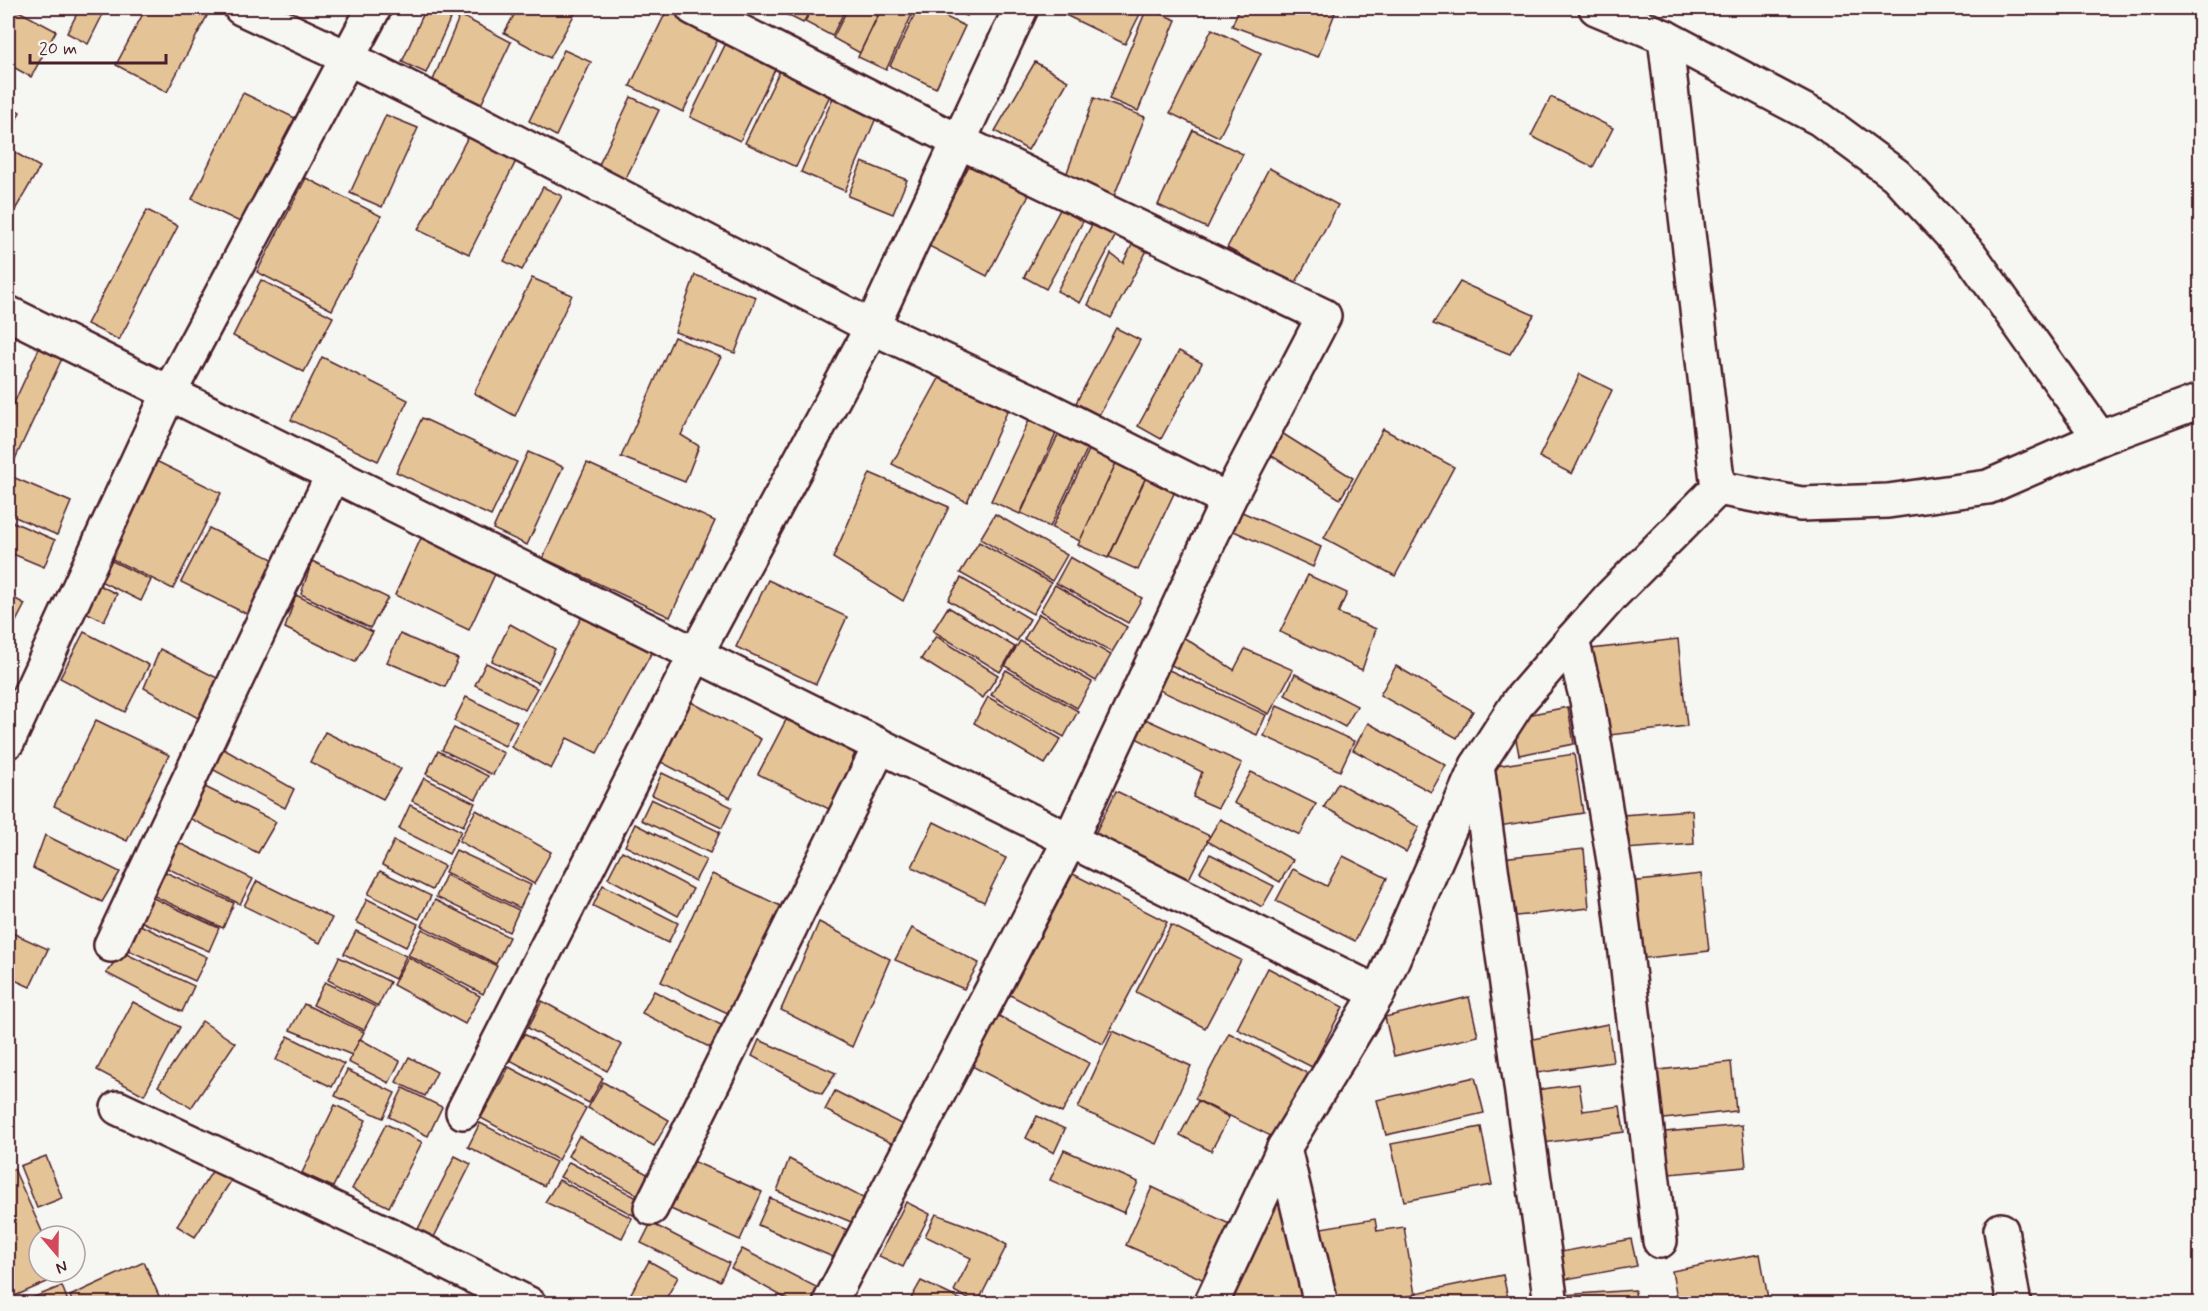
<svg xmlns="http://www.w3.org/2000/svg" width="2208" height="1311" font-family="Mynerve,sans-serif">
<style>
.building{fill:#e4c497;stroke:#4a1f2b;stroke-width:1.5}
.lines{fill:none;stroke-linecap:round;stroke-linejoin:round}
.minor-casing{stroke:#4a1f2b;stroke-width:38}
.minor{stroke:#f6f6f2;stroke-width:33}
</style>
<rect width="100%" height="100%" fill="#f6f6f2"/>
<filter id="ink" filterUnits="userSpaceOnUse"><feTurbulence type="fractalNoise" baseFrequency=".0167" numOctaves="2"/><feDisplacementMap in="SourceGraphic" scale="12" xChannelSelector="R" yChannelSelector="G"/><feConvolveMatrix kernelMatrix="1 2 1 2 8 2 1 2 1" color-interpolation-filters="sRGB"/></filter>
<g filter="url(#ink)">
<g class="building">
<path d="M8,8H13L56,31L31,77L8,64Z"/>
<path d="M80,8H106L88,44L67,33Z"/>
<path d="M146,8H196L208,14L167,92L116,65Z"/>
<path d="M426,8H455L426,73L402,62Z"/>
<path d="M518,8H578L550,58L504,33Z"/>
<path d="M668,8H674L722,31L683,112L630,86Z"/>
<path d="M778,8H811L803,23L777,10Z"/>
<path d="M812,8H846L832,36L805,22Z"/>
<path d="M848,8H881L860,53L833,38Z"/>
<path d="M882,8H915L886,70L858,57Z"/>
<path d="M918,8H927L965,26L936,88L890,66Z"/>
<path d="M948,8H970L967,16Z"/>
<path d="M1051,8H1131L1141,12L1125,44Z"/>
<path d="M1147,8L1176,20L1138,111L1109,99Z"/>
<path d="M1239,8H1319L1335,13L1318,57L1232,26Z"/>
<path d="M460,15L511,42L476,115L429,90Z"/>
<path d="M1212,29L1261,53L1219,137L1170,113Z"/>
<path d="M728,39L778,63L740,141L690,117Z"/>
<path d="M564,50L591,62L556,136L529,121Z"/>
<path d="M1035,62L1068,81L1028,150L995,131Z"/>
<path d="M782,66L832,91L796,167L745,143Z"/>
<path d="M243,93L295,118L244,224L192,199Z"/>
<path d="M835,93L879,111L845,191L801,172Z"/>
<path d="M631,97L659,110L624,182L597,169Z"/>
<path d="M1551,97L1613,128L1593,167L1531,136Z"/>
<path d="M1094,98L1145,117L1114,196L1065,178Z"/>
<path d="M8,105L20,112L8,137Z"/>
<path d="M386,115L418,128L382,207L350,193Z"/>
<path d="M1193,130L1243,154L1207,228L1158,205Z"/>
<path d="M468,137L517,159L469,254L418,230Z"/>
<path d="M14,152L40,167L8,222V164Z"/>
<path d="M862,162L907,180L893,214L848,196Z"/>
<path d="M970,164L1029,195L987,276L927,245Z"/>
<path d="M1269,168L1338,205L1295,284L1227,248Z"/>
<path d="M306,178L381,216L332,310L257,272Z"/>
<path d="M543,187L562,196L522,270L504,261Z"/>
<path d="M1063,204L1086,216L1046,289L1024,277Z"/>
<path d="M147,210L178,226L119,340L87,324Z"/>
<path d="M1097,215L1120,227L1080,303L1057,291Z"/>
<path d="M1134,241L1151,243L1111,318L1088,305L1111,254L1123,263Z"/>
<path d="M695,275L756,297L735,353L675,332Z"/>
<path d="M532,278L572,295L515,416L474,393Z"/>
<path d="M261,280L333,317L304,372L233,336Z"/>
<path d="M1460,282L1534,315L1510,354L1433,324Z"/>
<path d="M1116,328L1140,340L1099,415L1076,403Z"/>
<path d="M674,337L721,357L681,435L699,446L685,482L621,457Z"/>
<path d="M43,340L66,350L15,459L8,456V416Z"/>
<path d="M1179,351L1202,363L1161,439L1138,426Z"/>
<path d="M322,357L408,400L378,461L291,420Z"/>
<path d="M947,364L1011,403L967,502L892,464Z"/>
<path d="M1580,374L1612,390L1572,474L1539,457Z"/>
<path d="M1032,414L1059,427L1020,514L991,501Z"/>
<path d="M422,418L517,462L491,516L396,472Z"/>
<path d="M1061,429L1090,443L1050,527L1021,513Z"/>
<path d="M1383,429L1454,467L1395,576L1324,538Z"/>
<path d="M1277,430L1353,478L1340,499L1264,451Z"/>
<path d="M1092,444L1119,457L1080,541L1052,528Z"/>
<path d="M528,452L563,467L527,545L493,529Z"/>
<path d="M148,457L221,493L173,589L100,553Z"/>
<path d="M1117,461L1147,475L1108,558L1078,545Z"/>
<path d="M587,463L715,521L670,617L543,558Z"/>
<path d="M870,473L949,507L903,601L833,558Z"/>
<path d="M1148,473L1177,487L1138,570L1109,557Z"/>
<path d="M8,475L71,502L57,535L8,514Z"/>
<path d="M1233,508L1321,547L1313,567L1225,527Z"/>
<path d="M995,514L1067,555L1052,581L980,539Z"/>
<path d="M8,520L55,540L44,567L8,552Z"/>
<path d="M209,528L289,567L261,621L181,582Z"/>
<path d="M422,536L496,572L469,630L395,595Z"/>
<path d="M979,542L1051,583L1033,614L960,573Z"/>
<path d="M1070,557L1142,598L1128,623L1056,583Z"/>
<path d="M106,558L151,580L141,601L96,579Z"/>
<path d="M312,561L388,598L370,628L301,594Z"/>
<path d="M1308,575L1347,593L1338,613L1376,629L1362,670L1280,632Z"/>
<path d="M961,578L1030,619L1017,641L948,600Z"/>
<path d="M768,580L847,617L816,684L736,647Z"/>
<path d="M91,581L117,594L104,621L77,608Z"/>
<path d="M1055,585L1127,627L1112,652L1040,611Z"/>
<path d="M8,595L25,604L8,637Z"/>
<path d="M296,595L373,632L355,662L285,628Z"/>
<path d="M948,607L1015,647L1000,672L933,631Z"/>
<path d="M584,613L653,650L597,753L567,738L551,769L511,747Z"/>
<path d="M1039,614L1111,655L1096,681L1024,639Z"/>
<path d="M510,624L555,649L538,683L492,661Z"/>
<path d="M84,632L149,665L125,712L60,678Z"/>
<path d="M400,634L458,659L445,687L387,662Z"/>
<path d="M936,636L998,675L983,698L921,659Z"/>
<path d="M1183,637L1234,670L1245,649L1293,670L1269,714L1169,664Z"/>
<path d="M1678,639L1687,726L1601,736L1591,649Z"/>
<path d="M1020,641L1092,682L1077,708L1005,666Z"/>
<path d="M160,649L229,684L207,723L144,688Z"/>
<path d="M486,663L537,688L525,710L475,685Z"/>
<path d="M1396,666L1473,711L1457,738L1380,695Z"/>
<path d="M1006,670L1078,711L1064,737L991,695Z"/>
<path d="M1169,670L1266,715L1257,735L1159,690Z"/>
<path d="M1295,674L1357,706L1345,727L1285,695Z"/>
<path d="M466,697L517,722L505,746L454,721Z"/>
<path d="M988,697L1061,739L1045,764L974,723Z"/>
<path d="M689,701L761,739L730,798L659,761Z"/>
<path d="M1277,706L1354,741L1340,771L1264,736Z"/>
<path d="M1568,707L1574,744L1519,755L1512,718Z"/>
<path d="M1141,717L1242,763L1218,808L1193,797L1202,772L1132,736Z"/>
<path d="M96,720L169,755L127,841L54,806Z"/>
<path d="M786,720L857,747L833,811L758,774Z"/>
<path d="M1368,723L1446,765L1431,792L1353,750Z"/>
<path d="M454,728L504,753L493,775L442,750Z"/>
<path d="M325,732L401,769L383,799L310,762Z"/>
<path d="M220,747L294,789L285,808L210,768Z"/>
<path d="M438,751L488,776L476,799L426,774Z"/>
<path d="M1574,754L1583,813L1492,827L1483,768Z"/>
<path d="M1251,772L1316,804L1300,835L1234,803Z"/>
<path d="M662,773L732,807L722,828L652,795Z"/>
<path d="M424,778L475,803L463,826L412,801Z"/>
<path d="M1338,783L1419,827L1406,852L1324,807Z"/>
<path d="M201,785L276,822L258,853L189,818Z"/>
<path d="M1116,791L1210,836L1189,879L1095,834Z"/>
<path d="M651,799L720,832L710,853L641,820Z"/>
<path d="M410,805L461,831L449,854L399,829Z"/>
<path d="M476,810L551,852L534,884L459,841Z"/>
<path d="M1692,810L1694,844L1625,849L1622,815Z"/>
<path d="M1220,819L1293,860L1280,882L1207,841Z"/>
<path d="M934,822L1006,858L984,902L912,867Z"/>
<path d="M635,824L706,860L695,881L625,846Z"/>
<path d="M45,835L120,872L102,902L33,868Z"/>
<path d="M394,841L444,866L432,890L382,865Z"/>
<path d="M177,842L253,879L240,904L165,867Z"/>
<path d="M1584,849L1589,908L1507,917L1501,858Z"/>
<path d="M456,850L531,885L520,908L445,872Z"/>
<path d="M622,851L693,889L678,916L608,878Z"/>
<path d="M1210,854L1274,886L1262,907L1200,872Z"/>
<path d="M1343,856L1387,878L1355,941L1276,901L1293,869L1327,886Z"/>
<path d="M163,871L234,903L223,928L152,895Z"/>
<path d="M380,871L431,896L419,919L368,894Z"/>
<path d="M712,874L783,907L732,1015L661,982Z"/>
<path d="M1073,874L1167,922L1103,1044L1010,995Z"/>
<path d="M1701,874L1709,951L1638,959L1630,882Z"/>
<path d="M446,875L519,910L509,932L436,897Z"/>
<path d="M257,881L332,918L320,943L244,906Z"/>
<path d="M603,885L678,923L668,943L593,906Z"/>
<path d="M151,897L219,928L209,951L140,921Z"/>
<path d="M367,899L418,924L406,947L356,922Z"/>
<path d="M435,900L509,937L496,964L422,926Z"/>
<path d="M819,922L890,959L852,1047L781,1010Z"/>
<path d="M136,923L207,957L195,981L124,948Z"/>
<path d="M1171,925L1241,960L1205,1028L1136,992Z"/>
<path d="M912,928L979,963L964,989L895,960Z"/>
<path d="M422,929L497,966L483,994L408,955Z"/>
<path d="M8,931L48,949L30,987L8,977Z"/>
<path d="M356,931L406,956L395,979L344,954Z"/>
<path d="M122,952L194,986L182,1012L106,973Z"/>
<path d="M339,957L390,982L378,1006L328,980Z"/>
<path d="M408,957L480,996L465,1024L393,985Z"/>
<path d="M1268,968L1343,1007L1312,1067L1237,1029Z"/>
<path d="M325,982L376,1007L364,1030L313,1005Z"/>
<path d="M654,991L727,1028L715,1050L642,1013Z"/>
<path d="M1469,997L1478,1036L1394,1056L1385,1017Z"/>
<path d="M542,1001L622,1045L607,1071L528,1028Z"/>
<path d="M133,1002L180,1027L144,1095L97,1070Z"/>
<path d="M304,1004L364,1032L352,1055L290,1030Z"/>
<path d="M995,1014L1089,1063L1062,1113L968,1064Z"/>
<path d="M202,1021L235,1043L191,1108L158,1086Z"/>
<path d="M1608,1024L1613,1062L1523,1075L1518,1042Z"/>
<path d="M1113,1031L1191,1066L1156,1144L1078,1108Z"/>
<path d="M1229,1033L1313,1076L1279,1140L1195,1099Z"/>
<path d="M524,1034L603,1078L589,1103L510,1060Z"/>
<path d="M288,1036L344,1064L332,1087L276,1060Z"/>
<path d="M360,1039L400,1061L389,1083L348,1062Z"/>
<path d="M759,1040L836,1073L822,1094L752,1056Z"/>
<path d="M409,1057L437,1072L425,1096L396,1082Z"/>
<path d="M1731,1062L1736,1111L1655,1120L1650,1071Z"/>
<path d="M509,1067L586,1108L558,1160L481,1118Z"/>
<path d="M347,1070L395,1093L383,1118L335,1096Z"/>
<path d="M1475,1077L1484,1113L1386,1135L1377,1100Z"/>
<path d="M603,1082L669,1120L654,1146L588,1108Z"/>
<path d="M1579,1084L1583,1111L1620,1106L1624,1132L1543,1143L1536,1090Z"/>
<path d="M403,1088L442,1107L428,1136L389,1117Z"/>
<path d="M835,1091L907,1127L897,1146L825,1110Z"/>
<path d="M1198,1101L1229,1117L1211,1151L1180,1135Z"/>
<path d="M335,1105L366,1120L333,1187L302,1173Z"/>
<path d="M1037,1116L1065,1129L1054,1153L1026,1138Z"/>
<path d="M480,1123L556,1162L544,1186L468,1147Z"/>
<path d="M386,1124L422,1142L389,1207L352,1189Z"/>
<path d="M1742,1125L1746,1167L1669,1174L1665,1132Z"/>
<path d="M1481,1127L1492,1185L1404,1201L1391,1144Z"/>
<path d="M579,1136L658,1180L647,1200L568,1156Z"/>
<path d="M1064,1150L1138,1182L1124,1213L1050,1180Z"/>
<path d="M46,1156L62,1198L37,1208L20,1166Z"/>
<path d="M222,1156L240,1167L195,1237L177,1226Z"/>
<path d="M455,1156L471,1164L434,1237L418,1229Z"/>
<path d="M686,1158L762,1192L740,1240L664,1206Z"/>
<path d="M789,1159L865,1199L856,1224L777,1191Z"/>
<path d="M569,1162L643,1201L635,1216L560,1177Z"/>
<path d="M14,1169L44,1236H39V1272H59L61,1276L8,1299V1171Z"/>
<path d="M559,1180L632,1218L622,1238L545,1202Z"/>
<path d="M1152,1187L1242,1230L1211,1283L1126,1245Z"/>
<path d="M770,1198L852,1232L840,1260L758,1225Z"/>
<path d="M906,1202L930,1214L903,1267L879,1256Z"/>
<path d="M1285,1203L1303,1304H1229L1262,1206Z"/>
<path d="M936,1214L987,1233L1007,1245L977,1304L954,1291L971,1258L925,1236Z"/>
<path d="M1375,1219L1377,1231L1404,1227L1415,1295L1361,1304H1326L1315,1229Z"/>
<path d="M651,1223L729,1263L720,1281L641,1243Z"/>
<path d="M1631,1239L1637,1266L1556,1281L1550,1254Z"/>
<path d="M742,1249L822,1290L814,1304H796L731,1268Z"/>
<path d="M1760,1254L1769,1304H1678L1672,1271Z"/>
<path d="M649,1261L678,1277L663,1304H625Z"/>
<path d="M144,1262L159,1296L143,1304H73L70,1296Z"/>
<path d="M1503,1275L1509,1303L1418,1304L1416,1293Z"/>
<path d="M921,1281L970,1304H908Z"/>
<path d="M62,1286L69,1304H17Z"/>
<path d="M1635,1290L1636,1304H1564L1563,1295Z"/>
</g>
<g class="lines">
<defs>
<g id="minor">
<path d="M241,8L348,58L481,124L872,327L1029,400L1228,500"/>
<path d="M693,8L958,141L1324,316L1228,500L1070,840L831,1300"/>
<path d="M1596,8L1665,37L1820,119L1896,175L1971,256L2100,438L2200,401"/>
<path d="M8,313L1378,993"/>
<path d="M1718,488L1801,504L1888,501L1988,487L2100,438"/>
<path d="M1572,640L1587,700L1618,885L1660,1241"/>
<path d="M8,741L169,393L374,8"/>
<path d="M1477,766L1551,1304"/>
<path d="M111,945L333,474"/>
<path d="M118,1108L392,1236L529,1304"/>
<path d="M463,1112L696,654L872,327L1021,8"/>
<path d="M1284,1148L1321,1304"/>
<path d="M651,1208L880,746"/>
<path d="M2001,1230L2014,1304"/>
<path d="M1211,1304L1284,1148L1378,993L1477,766L1519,701L1572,640L1611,596L1718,488L1665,37"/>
</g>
</defs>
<use href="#minor" class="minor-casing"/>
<use href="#minor" class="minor"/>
</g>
</g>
<rect width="2208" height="1311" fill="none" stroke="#f6f6f2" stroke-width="30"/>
<rect x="15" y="15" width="2178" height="1281" fill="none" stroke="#4a1f2b" stroke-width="2" filter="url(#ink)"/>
<g transform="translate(57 1254) rotate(160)"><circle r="28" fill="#f6f6f2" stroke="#b1a0a2" stroke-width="1.5"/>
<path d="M0-4.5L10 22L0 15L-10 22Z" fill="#d1495b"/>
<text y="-9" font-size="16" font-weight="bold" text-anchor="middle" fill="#4a1f2b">N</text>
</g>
<path d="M30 54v9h136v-9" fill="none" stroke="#4a1f2b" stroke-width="3"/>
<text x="39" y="54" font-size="18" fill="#4a1f2b" stroke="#f6f6f2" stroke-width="4.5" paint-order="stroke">20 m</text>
</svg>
